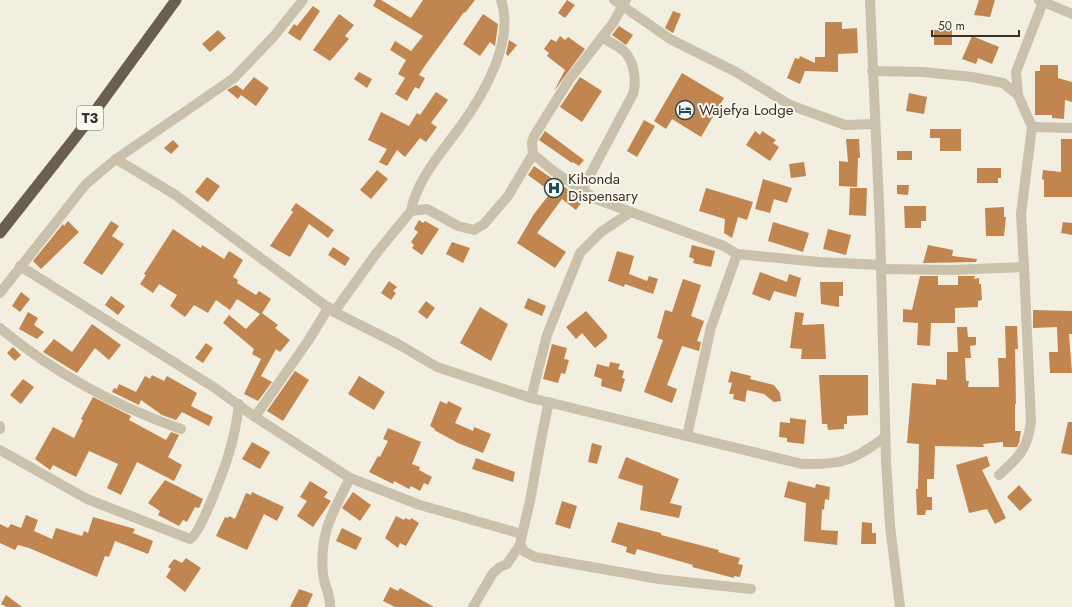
<svg xmlns="http://www.w3.org/2000/svg" width="1072" height="607" font-family="Jost,sans-serif">
<style>
.building{fill:#c18550}
.lines{fill:none;stroke-linecap:round;stroke-linejoin:round}
.minor{stroke:#cac1ac;stroke-width:10}
.trunk{stroke:#6a5e50;stroke-width:11}
.labels{text-anchor:middle;dominant-baseline:central;stroke-width:4;stroke-linejoin:round;paint-order:stroke}
.shield{fill:#faf7ed;stroke:#736d65;stroke-width:1}
.shield-label{font-size:14px;font-weight:bold;fill:#39322b}
.poi-label{font-size:15px;fill:#39322b;stroke:#faf7ed;text-anchor:start}
</style>
<rect width="100%" height="100%" fill="#f2eee0"/>
<g class="building">
<path d="M376,0H381L411,18L423,0H475L465,13L464,12L424,67L419,75L425,78L419,89L415,87L407,101L395,94L405,78L398,74L406,60L390,50L395,41L411,51L423,36L373,6Z"/>
<path d="M567,0L575,5L565,18L558,13Z"/>
<path d="M979,0H995L990,17L974,15Z"/>
<path d="M313,6L320,11L300,41L288,33L294,24L297,26Z"/>
<path d="M673,11L681,14L673,33L665,28Z"/>
<path d="M339,14L354,25L345,36L349,39L330,61L313,50Z"/>
<path d="M483,14L498,24L497,32L495,46L490,42L480,56L463,44Z"/>
<path d="M825,22H842V29L857,28L858,53L838,54V72L805,71L800,84L787,78L795,58L799,59L800,56L815,63V57H825Z"/>
<path d="M619,26L633,35L626,45L612,35Z"/>
<path d="M218,30L226,38L210,52L202,44Z"/>
<rect x="934" y="30" width="18" height="15"/>
<path d="M560,36L565,40L568,37L585,49L554,91L565,70L547,56L549,53L544,49L551,39L556,42Z"/>
<path d="M972,36L999,47L992,64L978,58L976,64L962,59Z"/>
<path d="M509,40L517,45L508,56L506,54Z"/>
<path d="M1040,65H1058V78L1072,82V102L1065,100L1064,119L1052,118V115H1035V71H1040Z"/>
<path d="M359,72L372,79L367,88L354,79Z"/>
<path d="M682,73L724,98L701,137L672,119L666,129L654,121Z"/>
<path d="M254,77L269,88L256,106L241,95L238,99L227,90L236,85L243,90Z"/>
<path d="M580,77L602,91L582,122L560,107Z"/>
<path d="M436,92L448,100L431,123L437,127L426,142L420,138L405,157L397,150L387,166L379,162L387,149L368,140L381,112L409,126L417,113L420,115Z"/>
<path d="M909,93L927,97L924,114L906,111Z"/>
<path d="M644,120L655,126L637,157L627,151Z"/>
<path d="M930,129H961V151H940V138H930Z"/>
<path d="M545,131L584,160L579,166L573,162L572,163L539,140Z"/>
<path d="M755,131L760,135L762,131L776,140L773,143L779,147L770,161L746,145Z"/>
<path d="M846,139H859L860,158H858L857,187L839,186V161L848,162Z"/>
<path d="M1061,139H1072V197H1044V180L1042,179L1043,170L1061,172Z"/>
<path d="M173,140L179,146L171,154L164,148Z"/>
<rect x="897" y="151" width="15" height="9"/>
<path d="M804,162L806,176L791,178L789,164Z"/>
<path d="M534,166L583,200L576,210L562,199L537,233L566,252L555,268L517,243L534,214L551,192L528,175Z"/>
<path d="M977,168H1001V178H998V183H977Z"/>
<path d="M377,170L388,179L371,199L360,190Z"/>
<path d="M207,177L220,186L208,202L195,192Z"/>
<path d="M763,179L792,188L787,203L774,199L770,213L755,209Z"/>
<path d="M897,185H909L908,195L897,194Z"/>
<path d="M706,188L753,202L747,220L738,217L732,238L724,233L725,219L699,211Z"/>
<path d="M850,188H867L866,216L849,215Z"/>
<path d="M296,203L334,230L328,238L309,224L290,257L270,246L293,212L291,210Z"/>
<path d="M904,206H926V221H921V228H905Z"/>
<path d="M1004,207V217H1006L1004,236H986L985,208Z"/>
<path d="M419,220L423,223L425,221L439,229L422,255L412,248L414,245L411,242L418,232L414,229Z"/>
<path d="M68,221L79,232L41,269L33,261L63,224L64,226Z"/>
<path d="M111,221L119,226L112,236L124,244L102,275L83,263Z"/>
<path d="M773,222L809,233L803,252L768,241Z"/>
<path d="M1063,222L1072,223V235L1061,233Z"/>
<path d="M173,229L201,248L202,245L224,259L229,251L243,260L233,277L238,280L237,283L256,295L259,291L271,299L262,313L278,325L275,328L290,340L280,352L276,349L261,376L272,382L258,401L244,394L261,359L252,354L254,349L223,323L229,315L246,329L260,314L237,299L230,310L216,300L208,313L194,305L185,317L170,306L177,295L159,284L153,293L140,284L146,275L144,274Z"/>
<path d="M828,229L851,235L846,255L823,249Z"/>
<path d="M452,242L470,248L463,263L446,254Z"/>
<path d="M692,245L715,251L711,267L693,263L694,259L689,257Z"/>
<path d="M928,245L953,250L952,256L977,259L976,262L923,263Z"/>
<path d="M333,247L350,258L345,266L328,255Z"/>
<path d="M617,251L634,256L629,274L647,281L649,276L658,279L653,294L625,284L624,287L608,281Z"/>
<path d="M760,272L787,282L789,274L801,278L796,297L774,291L770,301L752,294Z"/>
<path d="M920,276H938V285H958V276H975L974,279L979,278V284H981L982,300L978,301V307L955,308V323H931L930,346L917,345L918,323L903,322V309L912,310Z"/>
<path d="M683,279L701,285L691,316L704,321L697,341L701,342L699,351L682,346L667,385L677,389L672,403L644,392L663,340L657,338L665,310L672,312Z"/>
<path d="M389,281L397,287L393,291L396,293L391,300L381,293Z"/>
<path d="M820,282H843V296H839V307L821,304Z"/>
<path d="M21,292L30,299L20,312L12,306Z"/>
<path d="M111,296L125,306L118,315L105,305Z"/>
<path d="M528,298L546,306L542,316L524,308Z"/>
<path d="M426,301L435,308L427,319L418,312Z"/>
<path d="M480,307L508,324L491,361L460,343Z"/>
<path d="M1033,310L1072,311V334H1069L1072,373H1050L1049,352H1058L1057,327L1033,328Z"/>
<path d="M586,311L607,335V338L595,348L582,333L576,339L566,327Z"/>
<path d="M28,312L38,318L34,325L44,332L37,339L19,329Z"/>
<path d="M795,312L804,313L802,325L824,324L826,359H801L802,349L790,348Z"/>
<path d="M92,324L121,345L109,360L95,348L77,373L43,352L54,339L72,352Z"/>
<path d="M1005,326H1017L1018,349H1015L1016,404H1015V431H1021L1019,443L1017,447H1003V442L983,444L984,447L935,446L934,479H927V497H932V510H926L925,515H917L916,489H918L919,444L907,443L912,383L936,385V379L947,380V352H958L957,327H967L968,337H976V345L970,346L971,358H965L966,381H969L968,387H999L998,358H1006Z"/>
<path d="M206,343L213,348L203,363L195,358Z"/>
<path d="M552,344L567,348L564,359L569,360L565,374L561,373L558,383L543,379Z"/>
<path d="M13,347L21,355L15,361L7,353Z"/>
<path d="M610,362L620,364L618,369L624,371L622,378L625,379L621,392L601,386L602,379L594,376L597,364L609,367Z"/>
<path d="M295,371L309,380L283,421L267,411Z"/>
<path d="M731,371L751,376L750,379L774,385L780,393L781,401L774,402L764,394L747,390L745,402L733,399L734,394H729L732,383L728,382Z"/>
<path d="M152,375L164,381L167,376L197,393L191,406L213,417L209,426L182,412L176,420L162,415L141,400L139,405L112,392L114,388L117,389L119,384L136,392L145,376L150,379Z"/>
<path d="M819,375H868V415L847,416V424H844V429L828,430L827,424H822Z"/>
<path d="M359,376L385,392L374,410L348,394Z"/>
<path d="M23,379L34,387L21,404L10,395Z"/>
<path d="M93,397L131,416L129,420L166,440L171,432L179,435L168,457L182,465L174,481L137,462L121,495L107,488L118,464L89,451L76,477L53,465L50,470L35,459L53,427L74,438L83,420L81,419Z"/>
<path d="M440,401L447,404L448,401L462,408L455,423L473,431L474,427L491,434L483,453L458,443L434,430L435,429L430,426Z"/>
<path d="M790,418L806,420L804,444L787,442V438L779,437L780,422L790,423Z"/>
<path d="M1068,422H1072V455L1061,453Z"/>
<path d="M388,428L421,442L412,464L420,467L419,470L432,477L428,485L424,483L420,491L411,486L409,489L394,481L393,484L369,472L378,456L380,457L388,441L383,439Z"/>
<path d="M252,442L270,452L260,469L242,459Z"/>
<path d="M592,443L602,446L597,464L588,462Z"/>
<path d="M987,456L990,466L982,470L1006,518L995,524L987,509L969,513L956,465Z"/>
<path d="M626,457L679,479L670,503L682,506L679,518L640,510L643,486L618,478Z"/>
<path d="M476,458L515,472L513,482L472,469Z"/>
<path d="M165,480L203,499L199,508L195,507L187,522L183,520L179,526L158,515L160,511L148,503Z"/>
<path d="M310,481L328,492L324,497L331,501L313,527L297,516L307,501L300,497Z"/>
<path d="M788,481L815,488L816,484L830,487L829,500L825,499L824,510L822,509L821,530L838,531L837,545L804,541L806,503L784,497Z"/>
<path d="M1019,485L1032,500L1020,511L1007,497Z"/>
<path d="M252,492L284,507L277,521L264,514L247,550L216,536L225,517L228,518L229,516L235,519L246,493L251,495Z"/>
<path d="M353,492L371,505L360,521L342,508Z"/>
<path d="M562,501L577,506L570,529L555,524Z"/>
<path d="M26,515L38,520L34,531L52,539L56,528L82,536L84,531L88,533L93,517L135,529L133,533L153,541L148,554L115,541L109,557L105,556L97,577L29,548L18,545L15,550L0,543V524L8,528L11,524L21,528Z"/>
<path d="M396,516L404,520L405,518L410,520L411,518L419,523L406,546L400,543L398,548L385,538Z"/>
<path d="M618,522L661,533V535L719,550L718,552L740,558L738,564L743,565L740,577L734,576V578L692,567L693,565L637,549L635,555L626,552L627,547L611,542Z"/>
<path d="M862,522L872,523V533H876V544H861Z"/>
<path d="M342,528L362,538L356,550L336,541Z"/>
<path d="M186,558L201,568L185,592L166,577L171,569L168,567L174,559L182,563Z"/>
<path d="M390,587L398,591L400,588L434,607H395L383,601Z"/>
<path d="M299,589L313,594L307,607H290Z"/>
<path d="M6,595L22,607H7L1,604Z"/>
</g>
<g class="lines">
<g class="minor">
<path d="M614,0L670,39L736,72L790,105L845,125L875,124"/>
<path d="M870,0L880,228L886,460L890,526L900,607"/>
<path d="M1039,0L1072,14"/>
<path d="M872,71L924,72L972,77L1003,83L1018,95"/>
<path d="M1032,127L1072,128"/>
<path d="M533,154L556,173L596,199L631,212"/>
<path d="M116,159L174,194L334,312L398,344L437,367L531,398L802,464C842,465 853,461 885,437"/>
<path d="M582,190L633,94C637,81 634,61 624,51C618,46 609,42 602,37"/>
<path d="M411,211C417,179 442,152 460,127C484,94 515,41 501,0"/>
<path d="M20,266L215,388L255,417L350,478L420,505L522,534"/>
<path d="M1024,267L1021,214L1032,127L1018,95L1016,72L1043,2"/>
<path d="M881,269L952,270L1024,267L1031,422C1027,450 1020,456 999,475"/>
<path d="M0,293L86,184L116,159L234,78L275,35L303,0"/>
<path d="M334,312L375,255L411,211L427,209L458,226L474,230L484,224L508,196L533,154L532,142L534,136L569,80L613,23L626,0"/>
<path d="M0,328C53,372 116,406 181,429"/>
<path d="M531,398L547,335L580,253L601,232L631,212L724,246L737,254L819,262L881,265"/>
<path d="M549,402C542,432 537,461 532,490C529,509 523,527 520,545L525,552L535,557L659,579L751,589"/>
<path d="M255,417L308,341L329,307"/>
<path d="M0,426V429"/>
<path d="M687,436L711,327L737,254"/>
<path d="M0,450L87,499L190,539C200,535 225,467 229,453C234,437 237,421 239,404"/>
<path d="M330,607C331,596 324,585 323,574C319,533 333,512 350,478"/>
<path d="M473,607L493,573L500,567L507,564L520,545"/>
</g>
<path class="trunk" d="M0,233L85,125L176,0"/>
</g>
<defs>
<symbol id="hotel-ring" viewBox="-11 -11 22 22"><circle r="9.5" fill="#faf7ed" stroke="#224959" stroke-width="1.5"/><path d="M-6-4.5h1.5V1H6V5H4.5V3h-9V5H-6ZM-4 0a1.8 1.8 0 1 1 3.6 0ZM.5 0V-2.5h3Q6-2.5 6 0Z" fill="#224959"/></symbol>
<symbol id="hospital-ring" viewBox="-11 -11 22 22"><circle r="9.5" fill="#faf7ed" stroke="#224959" stroke-width="1.5"/><path d="M-5-5h3v3.5h4V-5h3V5h-3V1.5h-4V5h-3Z" fill="#224959"/></symbol>
</defs>
<g fill-rule="evenodd">
<use href="#hotel-ring" x="674" y="99" width="22" height="22"/>
<use href="#hospital-ring" x="543" y="177" width="22" height="22"/>
</g>
<g class="labels">
<rect class="shield" x="77" y="106" width="26" height="24" rx="3"/>
<g class="shield-label">
<text x="90" y="118">T3</text>
</g>
<g class="poi-label">
<text x="699" y="110">Wajefya Lodge</text>
<text x="568" y="179">Kihonda<tspan x="568" dy="17">Dispensary</tspan></text>
</g>
</g>
<path d="M932 30v6h87v-6" fill="none" stroke="#39322b" stroke-width="2"/>
<text x="938" y="30" font-size="12" fill="#39322b" stroke="#faf7ed" stroke-width="3" paint-order="stroke">50 m</text>
</svg>
